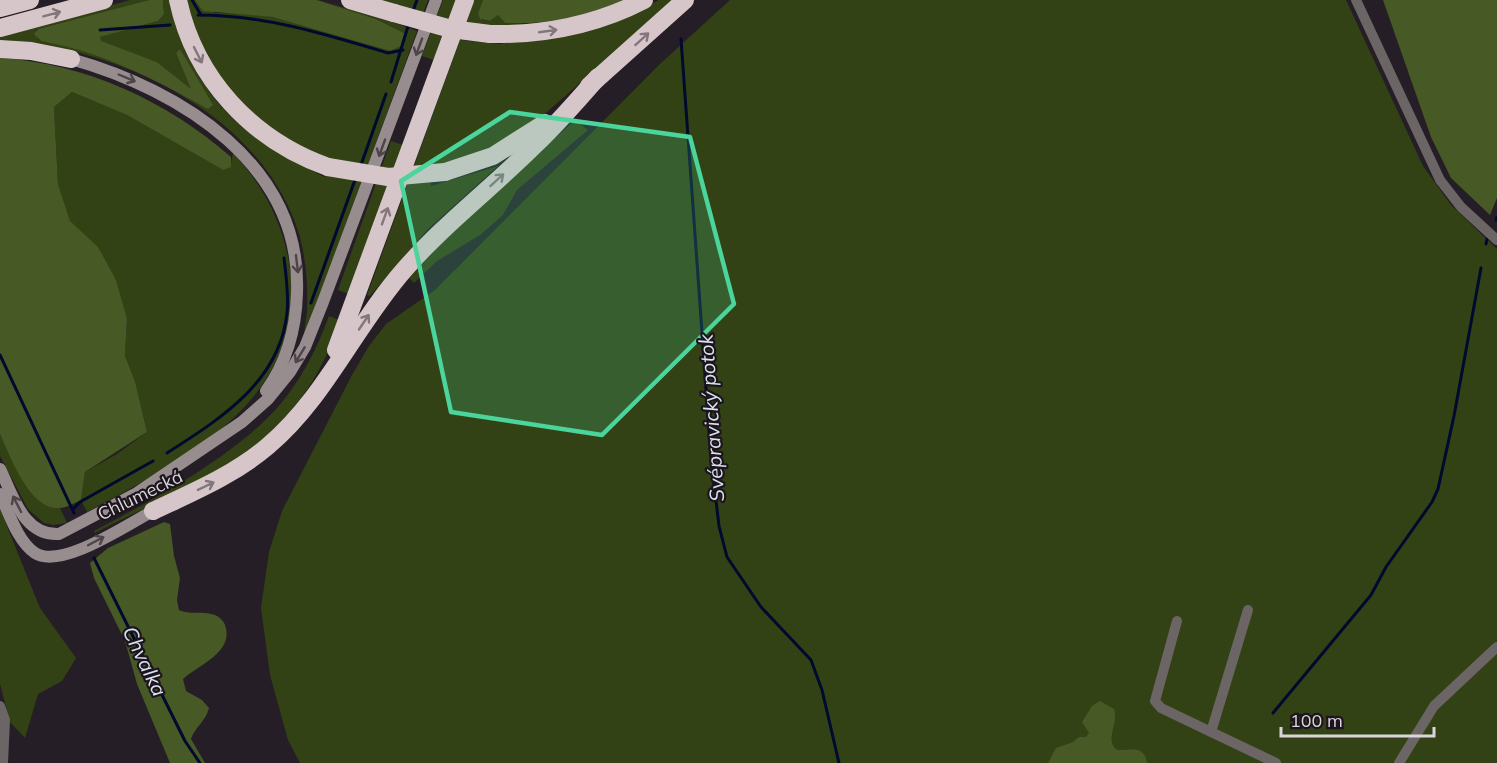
<svg xmlns="http://www.w3.org/2000/svg" width="1497" height="763" font-family="Mulish,sans-serif">
<style>
.green{fill:#334214}
.forest{fill:#475924}
.lines{fill:none;stroke-linecap:round;stroke-linejoin:round}
.stream{stroke:#00092e;stroke-width:3}
.street{stroke:#6c6566;stroke-width:10}
.secondary{stroke:#978c8e;stroke-width:12}
.highway{stroke:#d7c6c9;stroke-width:18}
.highway-bridge{stroke:#d7c6c9;stroke-width:18}
.oneway{stroke:#83767c}
.oneway2{stroke:#4d454a}
.marked{fill:#4bd49b;fill-opacity:0.2;stroke:#4bd49b;stroke-width:4.5;stroke-linejoin:round}
.labels{text-anchor:middle;dominant-baseline:central;stroke-width:4.5;stroke-linejoin:round;paint-order:stroke}
.street-label{font-size:18px;fill:#dad5db;stroke:#1c151d}
.water-label{font-size:20px;font-style:italic;fill:#dae3f1;stroke:#1c151d}
</style>
<rect width="100%" height="100%" fill="#251e26"/>
<g class="green">
<path d="M130,0H149L38,29L36,30L39,40L80,49L120,62L209,109L180,49L176,53L192,90L157,62L101,42L99,37L158,21L164,14L163,0H169C192,89 232,132 313,171C318,173 319,175 325,177L329,159C283,143 229,102 206,57C197,39 191,19 184,0H195L215,13L257,14L289,20L389,51L406,34L376,19L317,0L382,18L417,31L305,336C303,329 307,318 307,310C308,285 306,261 300,237C264,114 119,47 0,40V36Z"/>
<path d="M374,0H428L423,13Z"/>
<path d="M443,0H459L437,61L422,56Z"/>
<path d="M474,0H483L478,13L482,20L490,21L498,15L505,23L529,24L565,19L629,0C578,24 520,34 466,23Z"/>
<path d="M659,0H675L540,118L485,152L428,168L431,186L498,166L428,229L370,296L367,295L460,40L500,44L640,10Z"/>
<path d="M730,0H1346L1423,166L1451,205L1497,249V763H300L288,740L270,675L261,608L269,552L282,511L352,375L369,346L386,324L435,290L660,64Z"/>
<path d="M72,92L127,115L223,170L231,163L233,153C264,186 284,225 290,269C307,400 184,460 87,512L81,500L85,472L117,454L147,432L135,381L125,356L127,319L98,247L70,222L58,184L54,107Z"/>
<path d="M575,120L588,130L517,190L503,215L480,235L437,261L414,283L409,278L445,237Z"/>
<path d="M391,141L406,146L352,295L338,290Z"/>
<path d="M329,316L342,321C330,348 319,374 301,398C251,467 167,495 95,533L94,531C153,500 233,457 277,408C300,382 317,349 329,316Z"/>
<path d="M0,434L39,501L51,507L60,508L67,523L53,525L44,523L28,509L0,456Z"/>
<path d="M0,509L40,608L76,658L62,681L38,694L25,738L10,722L0,684Z"/>
</g>
<g class="forest">
<path d="M149,0H163L164,14L158,21L100,37L101,41L157,62L191,89L176,53L180,49L213,105L208,109C152,78 105,53 41,41L34,34L38,29Z"/>
<path d="M195,0H317L376,19L406,34L403,45L390,51L273,17L203,11Z"/>
<path d="M483,0H623C586,17 546,25 505,23L498,15L490,21L480,19L478,13Z"/>
<path d="M1383,0H1497V198L1490,215L1451,178L1431,137Z"/>
<path d="M0,58C85,63 167,101 231,157V167L223,170L127,115L72,92L54,107L58,184L70,221L98,247L116,280L127,319L125,356L135,381L147,432L85,472L81,500C75,503 66,508 59,508C29,510 10,455 0,434Z"/>
<path d="M164,522L170,524L174,556L180,578L177,600L179,610C190,615 200,611 211,614C217,615 223,619 225,625C235,652 198,665 183,679L186,691L202,700L209,708C206,721 195,727 191,739L205,763H170L137,684L125,641L94,578L90,563L108,548Z"/>
<path d="M1100,701L1114,709C1119,724 1104,740 1117,750C1131,751 1144,744 1147,763H1048L1056,748L1073,742L1079,737H1086L1089,733L1082,722L1092,706Z"/>
</g>
<g class="lines">
<g class="stream">
<path d="M192,0L201,15"/>
<path d="M413,11L417,0"/>
<path d="M198,15C264,15 325,34 388,53L403,50"/>
<path d="M100,30L170,25"/>
<path d="M681,39L711,458L719,526L727,557L761,607L811,660L822,690L839,763"/>
<path d="M391,82L409,23"/>
<path d="M361,165L386,94"/>
<path d="M1496,220L1497,217"/>
<path d="M1486,244L1487,239"/>
<path d="M311,303L356,177"/>
<path d="M0,355L74,513"/>
<path d="M167,453C220,419 280,382 287,313C289,294 286,276 284,258"/>
<path d="M73,509L80,502L153,461"/>
<path d="M94,558L185,741L200,763"/>
<path d="M1273,713L1371,595L1386,567L1432,502L1438,489L1454,416L1481,268"/>
</g>
<g class="street">
<path d="M1356,0L1440,180L1461,207L1497,240"/>
<path d="M1177,621L1155,701L1161,708L1276,763"/>
<path d="M0,706L5,720L3,763"/>
<path d="M1211,732L1248,610"/>
<path d="M1399,763L1434,706L1497,647"/>
</g>
<g class="secondary">
<path d="M71,59C181,90 302,165 297,293C296,328 287,362 266,391"/>
<path d="M0,469C13,495 23,536 59,534L137,493L242,422L268,399L290,372L305,347L323,302L436,0"/>
<path d="M0,494C9,513 18,542 35,553C61,570 128,524 153,511"/>
</g>
<g class="highway">
<path d="M178,0C195,79 252,140 328,167"/>
<path d="M350,0L394,13"/>
<path d="M0,8L30,0"/>
<path d="M0,28L104,0"/>
<path d="M490,34C544,35 596,25 644,0"/>
<path d="M0,49L31,51L71,59"/>
<path d="M589,86L685,0"/>
<path d="M445,172L493,156L545,123"/>
<path d="M336,350L465,0"/>
<path d="M153,511C193,492 234,475 268,446C325,398 355,326 404,270C444,224 493,187 536,144C558,123 578,100 598,77"/>
</g>
<g class="highway-bridge">
<path d="M394,13L451,29L490,34"/>
<path d="M328,167L388,177L445,172"/>
</g>
</g>
<defs><path id="oneway-shaft" d="M-6 0H5M1.5-3L5.5 0L1.5 3" fill="none" stroke-width="1.6" stroke-linecap="round" stroke-linejoin="round" transform="scale(1.5)"/></defs>
<g class="oneway">
<use href="#oneway-shaft" transform="translate(52 14) rotate(-15)"/>
<use href="#oneway-shaft" transform="translate(548 31) rotate(-8)"/>
<use href="#oneway-shaft" transform="translate(642 39) rotate(-42)"/>
<use href="#oneway-shaft" transform="translate(198 55) rotate(63)"/>
<use href="#oneway-shaft" transform="translate(497 180) rotate(-42)"/>
<use href="#oneway-shaft" transform="translate(385 216) rotate(-70)"/>
<use href="#oneway-shaft" transform="translate(364 322) rotate(-56)"/>
<use href="#oneway-shaft" transform="translate(206 486) rotate(-26)"/>
</g>
<g class="oneway2">
<use href="#oneway-shaft" transform="translate(419 47) rotate(110)"/>
<use href="#oneway-shaft" transform="translate(127 78) rotate(23)"/>
<use href="#oneway-shaft" transform="translate(382 148) rotate(110)"/>
<use href="#oneway-shaft" transform="translate(297 264) rotate(83)"/>
<use href="#oneway-shaft" transform="translate(300 355) rotate(121)"/>
<use href="#oneway-shaft" transform="translate(17 504) rotate(-117)"/>
<use href="#oneway-shaft" transform="translate(96 541) rotate(-28)"/>
</g>
<path class="marked" d="M510,112L690,137L734,304L602,435L451,412L401,181Z"/>
<g class="labels">
<g class="street-label">
<text transform="translate(140 495) rotate(-26)">Chlumecká</text>
</g>
<g class="water-label">
<text transform="translate(711 418) rotate(-94)">Svépravický potok</text>
<text transform="translate(145 661) rotate(64)">Chvalka</text>
</g>
</g>
<path d="M1281 727v9h153v-9" fill="none" stroke="#dad5db" stroke-width="3"/>
<text x="1290" y="727" font-size="18" fill="#dad5db" stroke="#1c151d" stroke-width="4.5" paint-order="stroke">100 m</text>
</svg>
